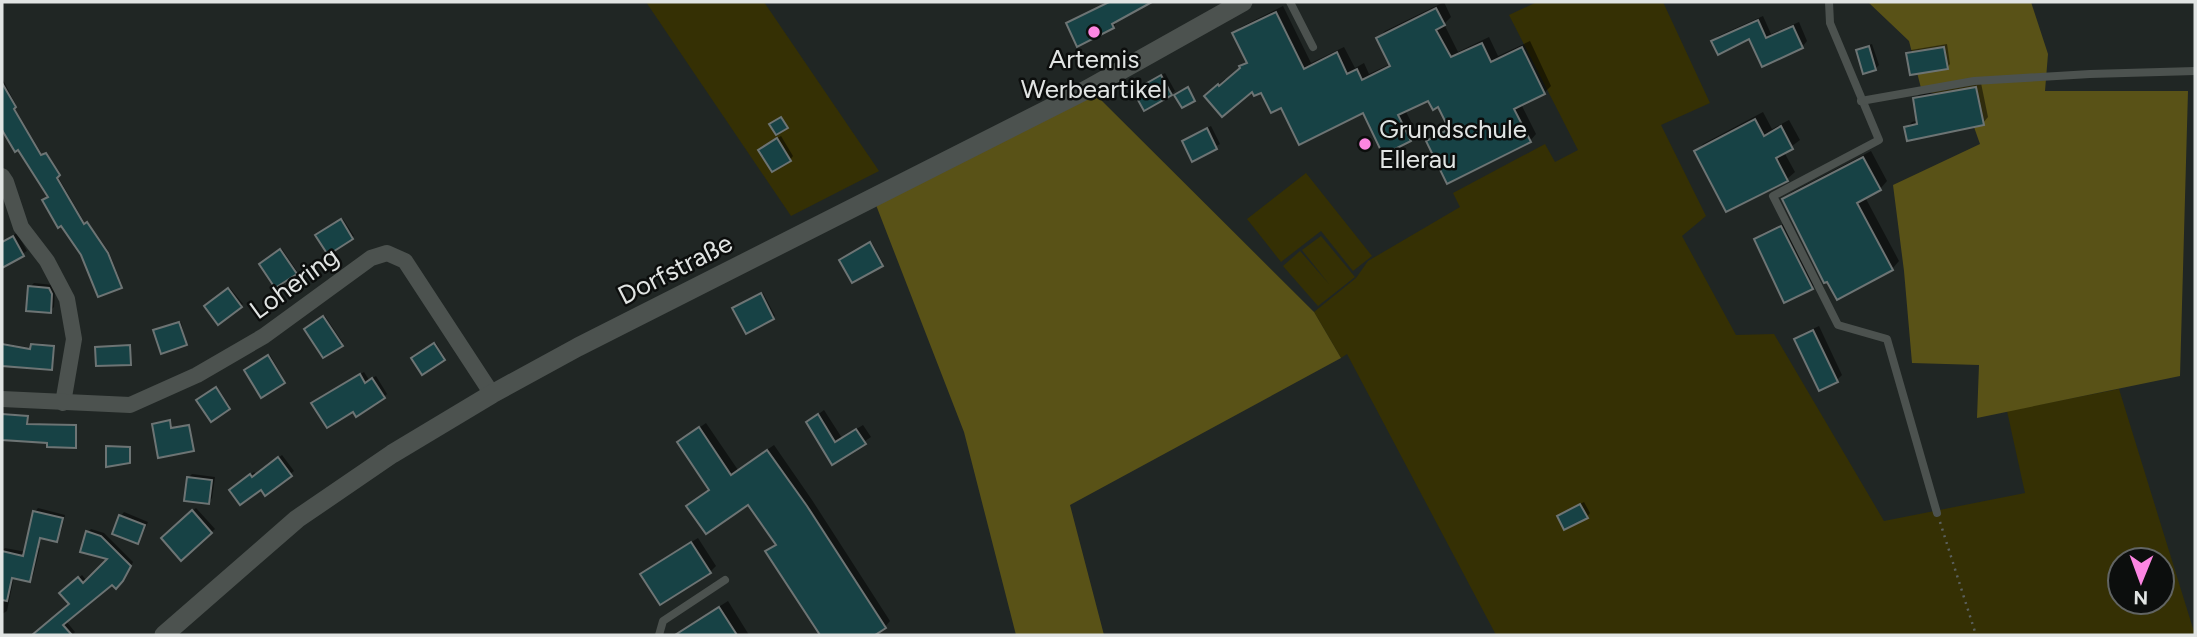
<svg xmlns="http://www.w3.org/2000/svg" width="2197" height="637" font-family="Figtree,sans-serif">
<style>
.green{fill:#353004;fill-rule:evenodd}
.forest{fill:#595217}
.shadow{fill:#0007}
.building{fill:#174245;stroke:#6d7474;stroke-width:2}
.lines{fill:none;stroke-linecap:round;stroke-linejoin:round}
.path{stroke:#5b605e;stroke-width:2.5;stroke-dasharray:2 5;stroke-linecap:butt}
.service{stroke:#4c524f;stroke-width:8}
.minor{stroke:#4c524f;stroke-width:16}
.tertiary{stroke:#4c524f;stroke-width:19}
.poi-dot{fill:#fd86e2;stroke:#0c0e0d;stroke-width:2.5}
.labels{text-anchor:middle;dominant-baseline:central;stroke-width:5;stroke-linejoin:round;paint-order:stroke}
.poi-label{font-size:26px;fill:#e1e4e3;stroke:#0c0e0d}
.street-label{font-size:26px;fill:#e1e4e3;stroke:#0c0e0d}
</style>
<rect width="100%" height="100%" fill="#202624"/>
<g class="green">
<path d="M646,2H764L879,171L791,216Z"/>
<path d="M1537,2H1663L1710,103L1661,125L1706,216L1682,236L1736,335L1774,334L1884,521L2025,493L2007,411L2119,389L2195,635H1496L1347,354L1341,358L1314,312L1356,278L1368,261L1460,207L1453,193L1545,144L1555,162L1578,150L1509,15ZM2120,560H2162V602H2120Z"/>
<path d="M1306,173L1372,256L1353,271L1321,231L1281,262L1247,219Z"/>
<path d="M1321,236L1355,277L1318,306L1283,266L1300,251L1329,284L1302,250Z"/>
</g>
<g class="forest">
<path d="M1868,2H2031L2048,54L2045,91H2188L2180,376L1977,418L1979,365L1912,363L1904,271L1893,185L1980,144L1963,96L1922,92L1909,41Z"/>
<path d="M1094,93L1314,312L1341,358L1070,505L1104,635H1016L964,432L876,205Z"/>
</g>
<g class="shadow">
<path d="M1103,2H1148L1115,20L1116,24L1113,27L1068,23L1104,4Z"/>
<path d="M1444,2L1451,17L1444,24L1458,52L1489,37L1498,56L1530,41L1551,86L1544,93L1521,104L1536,134L1530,141H1428L1435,134L1450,127L1439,105L1429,98L1405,110L1417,133L1410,140L1364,111L1282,106L1262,91L1253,89H1213L1225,79L1227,81L1248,61L1234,33L1241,27L1283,6L1311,63L1344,47L1355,68L1364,63L1369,74L1390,64L1378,38L1385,31Z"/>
<path d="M1763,16L1771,34L1799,22L1807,41L1802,47L1750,36L1713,41L1718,36Z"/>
<path d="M1872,44L1879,65L1875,69L1858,50L1862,47Z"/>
<path d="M1947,44L1950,64L1947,68L1908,54L1911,50Z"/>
<path d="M1165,73L1175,91L1171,94L1139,88Z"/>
<path d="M2,78L16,105L14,107L43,156L47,153L60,173L57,175L86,225L88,222L109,252L122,285L121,286L83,254L18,148L15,150L2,129Z"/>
<path d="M1981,83L1988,117L1983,123L1906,128L1912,122L1919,120L1915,99L1921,93Z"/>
<path d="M1763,112L1772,129L1789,120L1800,140L1784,152L1795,172L1787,179L1696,151L1703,144Z"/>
<path d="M1211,126L1220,144L1193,159L1187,138Z"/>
<path d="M781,136L793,156L790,160L764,146Z"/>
<path d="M1871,151L1887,181L1880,189L1865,197L1899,261L1892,269L1784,199L1792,192Z"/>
<path d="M343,219L354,236L328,253L317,235Z"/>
<path d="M1787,222L1817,282L1812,288L1756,240L1761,234Z"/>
<path d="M17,233L27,251L2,266V242Z"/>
<path d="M872,243L883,263L882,264L842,259Z"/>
<path d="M282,249L297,271L276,286L261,264Z"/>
<path d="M34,283L53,285L55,290L54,307L50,311L30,287Z"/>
<path d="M230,288L243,304L219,322L206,306Z"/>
<path d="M763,293L775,316L746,332L736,307Z"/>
<path d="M325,316L343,343L324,356L306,329Z"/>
<path d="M181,322L186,344L157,329Z"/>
<path d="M1819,326L1842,375L1836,381L1797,340L1802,334Z"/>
<path d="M2,343L32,348L34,343L55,345L53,367L2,365Z"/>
<path d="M436,343L445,358L422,373L413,358Z"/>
<path d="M270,355L285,381L284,382L247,369Z"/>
<path d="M364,372L369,380L376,376L387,394L384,397L317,400Z"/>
<path d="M217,387L230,406L211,419L199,400Z"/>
<path d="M824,410L842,438L863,425L871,437L833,463L808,422Z"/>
<path d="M2,413L28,415V423L77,424L76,445L2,438Z"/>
<path d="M171,420L172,428L190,424L193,449L154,424Z"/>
<path d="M706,423L738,470L774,445L812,500L890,621L885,627L871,635H822L767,551L777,543L748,502L711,489L679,442Z"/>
<path d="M109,446H131V460L129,461L108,447Z"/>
<path d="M282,455L294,471L266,493L261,487H234L254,472L257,475Z"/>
<path d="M192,474L215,477L212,498L209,502L188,478Z"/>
<path d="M1584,502L1590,513L1587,517L1562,513Z"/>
<path d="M38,508L65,515L61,532L58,535L35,512Z"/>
<path d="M196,508L215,529L181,558L163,538Z"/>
<path d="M124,512L148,522L141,538L138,542L121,516Z"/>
<path d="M91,529L104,533L133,562L126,576L116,586L112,583L66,621L75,632L72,635H42L39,632L71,604L62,593L82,575L87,581L110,558L88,532Z"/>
<path d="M698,538L716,566L710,572L642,574L648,569Z"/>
<path d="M30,546L40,548L33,576L30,580L14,577L7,611L2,614V551L5,548L26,552Z"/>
<path d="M728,601L749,635H677L684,629Z"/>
</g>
<g class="building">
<path d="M1109,2H1152L1112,24L1114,28L1077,47L1066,23Z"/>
<path d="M1436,8L1445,25L1436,30L1451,57L1482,43L1491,62L1522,47L1545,94L1514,109L1531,142L1447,184L1426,141L1449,129L1438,107L1433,110L1428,101L1398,115L1411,141L1383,155L1363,113L1299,145L1281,108L1271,113L1261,93L1254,96L1252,92L1222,117L1204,96L1218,84L1219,86L1240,68L1239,66L1247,63L1232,33L1276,12L1304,69L1337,52L1347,74L1357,69L1362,80L1390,66L1376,38Z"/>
<path d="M1758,20L1766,38L1793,26L1803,48L1762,67L1749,39L1718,55L1711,41Z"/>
<path d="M1869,46L1876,70L1863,74L1856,50Z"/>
<path d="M1944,47L1948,69L1910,75L1906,53Z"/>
<path d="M1161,75L1172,95L1144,111L1133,91Z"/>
<path d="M2,83L16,107L14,109L41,155L46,153L60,175L57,178L84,224L87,222L108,253L122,288L98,297L81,255L61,226L58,228L42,200L48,197L18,150L15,152L2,130Z"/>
<path d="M1188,87L1195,101L1182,108L1174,95Z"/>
<path d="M1976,87L1984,125L1907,141L1904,127L1917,124L1913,98Z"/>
<path d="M781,117L788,128L776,135L769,124Z"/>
<path d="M1755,119L1764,136L1781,126L1793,149L1776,158L1788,181L1726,212L1694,151Z"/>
<path d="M1207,128L1217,149L1192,162L1182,141Z"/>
<path d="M777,138L791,161L772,172L758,150Z"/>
<path d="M1863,157L1881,190L1857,203L1893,270L1837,300L1827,282L1824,283L1782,199Z"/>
<path d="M341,219L353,239L328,255L315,235Z"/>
<path d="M1781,226L1813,289L1784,303L1754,239Z"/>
<path d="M13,236L24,256L2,268V242Z"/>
<path d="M870,242L883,266L852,283L839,260Z"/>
<path d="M280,249L297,274L275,288L259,264Z"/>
<path d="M28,286L49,288L52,294L51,313L26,311Z"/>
<path d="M228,288L242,307L218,325L204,306Z"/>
<path d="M761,293L774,319L746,334L732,308Z"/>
<path d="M323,316L343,346L323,358L304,329Z"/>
<path d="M179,322L187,345L161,354L153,330Z"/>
<path d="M1813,330L1838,382L1819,391L1794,339Z"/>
<path d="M434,343L445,360L422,375L411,358Z"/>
<path d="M2,344L30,349L31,344L54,346L52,370L2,366Z"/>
<path d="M130,345L131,365L96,366L95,347Z"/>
<path d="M268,355L285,383L261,398L244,370Z"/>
<path d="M360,374L365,383L372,378L385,398L356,417L353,412L327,428L311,403Z"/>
<path d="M216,387L230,409L211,422L196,400Z"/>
<path d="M2,414L28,416L27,424L76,425V448L47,447V443L2,440Z"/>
<path d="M818,414L835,442L856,429L866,444L832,465L806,422Z"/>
<path d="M170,420L171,428L189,425L194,451L158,458L152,424Z"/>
<path d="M699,427L731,475L767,450L807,506L886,628L875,635H820L765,551L776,545L748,505L706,534L686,506L709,490L677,442Z"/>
<path d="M106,446L130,447V463L106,467Z"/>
<path d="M278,457L292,476L265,496L261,490L240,505L229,490L250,474L252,477Z"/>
<path d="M187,477L212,480L209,504L184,501Z"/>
<path d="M1580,504L1588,518L1564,530L1557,516Z"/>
<path d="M192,510L212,533L181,561L161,538Z"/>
<path d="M33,511L63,518L57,542L40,538L30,582L12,578L7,601L2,600V551L23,556Z"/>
<path d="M119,515L145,525L138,544L112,534Z"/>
<path d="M86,531L101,536L131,566L123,581L116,589L112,585L63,625L72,635H32L69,604L59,593L78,577L83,583L107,559L80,552Z"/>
<path d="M691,542L711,573L660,605L640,574Z"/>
<path d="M719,607L737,635H675Z"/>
</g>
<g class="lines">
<path class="path" d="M1940,522L1976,635"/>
<g class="service">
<path d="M1290,2L1313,47"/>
<path d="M1829,2L1830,23L1879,140L1773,196L1838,325L1887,339L1937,513"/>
<path d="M1861,101L1974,81L2090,74L2195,71"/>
<path d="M659,635L663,621L725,580"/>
</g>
<g class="minor">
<path d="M2,176L6,182L21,227L47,261L67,299L74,339L63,403"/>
<path d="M2,399L130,405L197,375L264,336L371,258L387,253L405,261L492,394"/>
</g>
<path class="tertiary" d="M164,635L297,519L392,454L492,394L578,347L1086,90L1243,2"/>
</g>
<g class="poi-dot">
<circle cx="1094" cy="32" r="7"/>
<circle cx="1365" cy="144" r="7"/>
</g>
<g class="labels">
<g class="poi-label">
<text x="1094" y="59">Artemis<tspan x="1094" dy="30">Werbeartikel</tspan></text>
<text x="1379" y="129" text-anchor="start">Grundschule<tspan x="1379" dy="30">Ellerau</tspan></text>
</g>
<g class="street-label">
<text transform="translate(675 269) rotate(-27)">Dorfstraße</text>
<text transform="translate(294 283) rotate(-36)">Lohering</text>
</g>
</g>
<rect width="2197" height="637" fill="none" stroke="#e1e4e3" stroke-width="7"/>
<g transform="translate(2141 581) rotate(181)"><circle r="33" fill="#0c0e0d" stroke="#616463" stroke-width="2"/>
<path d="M0-5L12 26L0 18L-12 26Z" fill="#fd86e2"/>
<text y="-10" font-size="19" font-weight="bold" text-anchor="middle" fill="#e1e4e3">N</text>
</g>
</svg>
